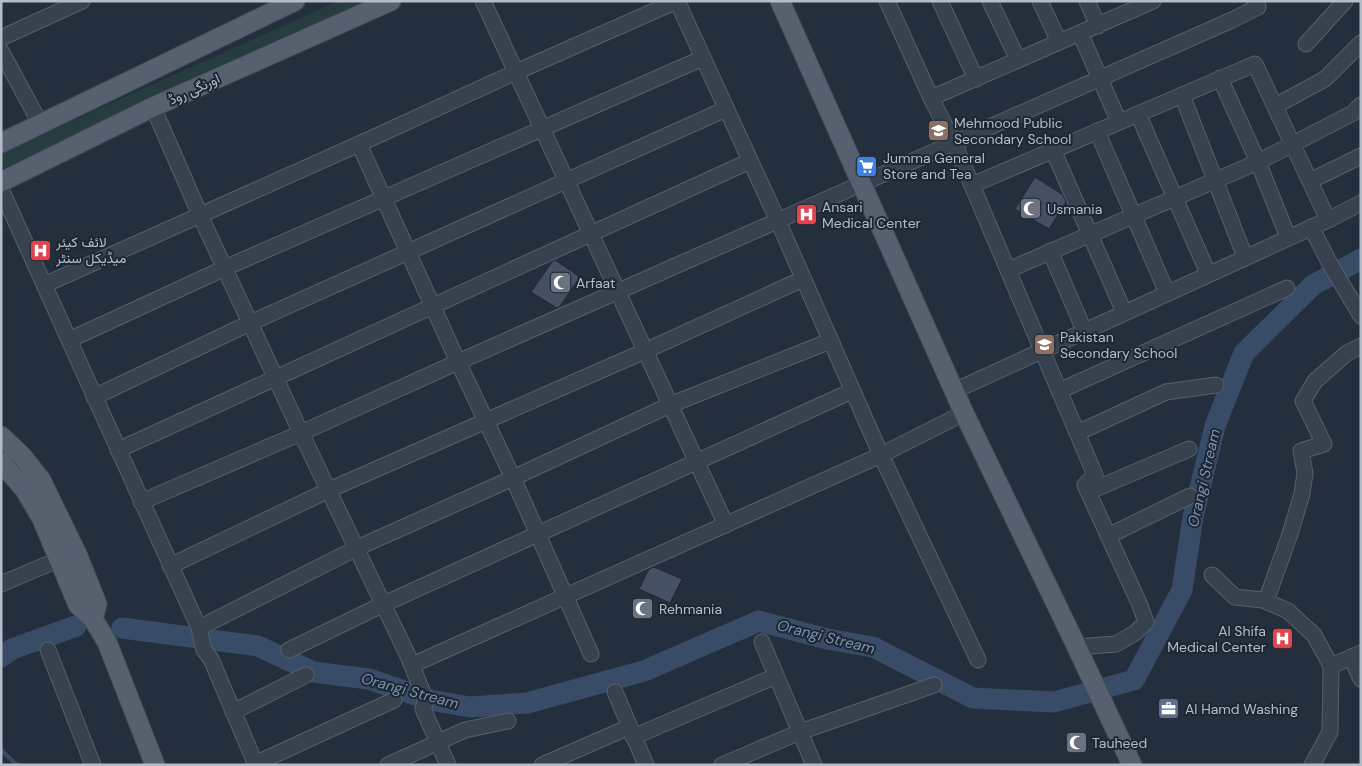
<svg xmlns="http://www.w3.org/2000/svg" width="1362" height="766" font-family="'DM Sans',Vazirmatn,sans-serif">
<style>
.green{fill:#263c3f}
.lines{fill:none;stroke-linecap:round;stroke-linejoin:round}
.stream{stroke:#394c67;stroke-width:4}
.river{stroke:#394c67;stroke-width:21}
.building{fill:#455162;stroke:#1f2835}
.minor-casing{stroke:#565f6c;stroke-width:17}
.major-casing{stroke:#414a57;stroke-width:21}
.minor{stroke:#38414e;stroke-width:15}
.major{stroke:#56606e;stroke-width:19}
.labels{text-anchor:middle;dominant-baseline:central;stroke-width:4;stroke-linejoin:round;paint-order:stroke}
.street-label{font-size:14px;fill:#b4bcc9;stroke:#1d2633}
.poi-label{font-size:14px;fill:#b4bcc9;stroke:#1d2633;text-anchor:start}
.water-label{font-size:15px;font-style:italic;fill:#7c92b1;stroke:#1d2633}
</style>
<rect width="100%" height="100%" fill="#242f3e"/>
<path class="green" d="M338,1H377L1,169V153Z"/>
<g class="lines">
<path class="stream" d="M1,750L17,765"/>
<g class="river">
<path d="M122,628L258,646L313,672L369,679L430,700L470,707L527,703L644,671L759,621L827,639L873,647L973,698L1054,702L1134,680L1182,590L1193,517L1215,426L1244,353L1313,285L1361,259"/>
<path d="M1,657L12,649L76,626"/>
</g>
</g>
<g class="building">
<path d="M1035,177L1063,195L1066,202L1049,229L1015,209Z"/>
<path d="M555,260L580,277L560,306L557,308L531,292L552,262Z"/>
<path d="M654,567L682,579L670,603L639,589L649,569Z"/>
</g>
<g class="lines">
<defs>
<g id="minor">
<path d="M483,1L726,525"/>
<path d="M677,1L778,221L881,455L978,660"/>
<path d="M887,1L931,98L954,143L1095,475L1085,485L1139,603L1146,622L1135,633L1116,644L1076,647"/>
<path d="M940,1L976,79"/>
<path d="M990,1L1018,60"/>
<path d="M1040,1L1059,42"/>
<path d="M1087,1L1098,26"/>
<path d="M1080,33L1119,122"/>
<path d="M1,38L82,1"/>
<path d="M1306,44L1345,1"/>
<path d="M1,51L41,125"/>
<path d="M1220,78L1258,162L1288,237"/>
<path d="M1182,95L1245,257"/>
<path d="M931,98L1153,1"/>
<path d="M1275,106L1325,79L1361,43"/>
<path d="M153,107L200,215L301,433L409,658L426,701L423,709L448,765"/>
<path d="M1138,114L1208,273"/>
<path d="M1097,131L1167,293"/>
<path d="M359,144L458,362L513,478L591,654"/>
<path d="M1053,150L1124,312"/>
<path d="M1310,181L1361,156"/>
<path d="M972,185L1255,64L1328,220"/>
<path d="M1,189L199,628L204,650L211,659L256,765"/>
<path d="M1311,227L1330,264L1361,316"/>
<path d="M1050,251L1084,330"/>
<path d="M1008,270L1258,162L1353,113L1361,105"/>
<path d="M44,285L359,144L516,72L677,1"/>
<path d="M69,340L225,268L703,58"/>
<path d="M954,391L1330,219L1361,203"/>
<path d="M1059,391L1287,288"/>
<path d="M94,397L250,323L726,109"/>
<path d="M1077,433L1166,392L1216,385"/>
<path d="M118,450L750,161"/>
<path d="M1088,492L1189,449"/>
<path d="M141,502L301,433L458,362L1232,20L1258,7L1255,1"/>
<path d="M1108,536L1190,496"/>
<path d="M170,566L329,490L645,351L803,279"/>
<path d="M1212,575L1235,597L1263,600L1288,611L1314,635L1331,666L1330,732L1312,765"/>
<path d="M1,584L60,559"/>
<path d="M1266,601L1290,534L1302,494L1305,473L1301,451L1324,444L1303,401L1315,381L1347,353L1361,346"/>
<path d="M199,628L357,548L513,478L670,405L830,341"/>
<path d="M762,642L814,765"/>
<path d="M48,650L93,765"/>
<path d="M289,650L384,604L852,391"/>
<path d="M1351,657L1361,679"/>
<path d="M412,665L881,455L964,413"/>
<path d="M1331,666L1361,653"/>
<path d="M615,692L646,765"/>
<path d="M233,712L306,675"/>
<path d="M633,737L776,676"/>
<path d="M255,764L394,700"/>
<path d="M388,765L465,730L508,721"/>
<path d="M542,765L629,727"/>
<path d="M722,765L800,732L934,685"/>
</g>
<g id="major">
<path d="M780,1L964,413L1073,639L1132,765"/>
<path d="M1,143L295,1"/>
<path d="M1,182L153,107L391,1"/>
<path d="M1,436L22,456L41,480L77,554L97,604L93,619"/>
<path d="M1,462L25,490L42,519L78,605L93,619L107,642L155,765"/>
</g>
</defs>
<use href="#minor" class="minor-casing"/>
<use href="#major" class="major-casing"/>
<use href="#minor" class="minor"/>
<use href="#major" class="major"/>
</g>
<defs>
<symbol id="school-square" viewBox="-11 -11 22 22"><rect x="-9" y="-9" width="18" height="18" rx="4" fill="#8d6e63" stroke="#1d2633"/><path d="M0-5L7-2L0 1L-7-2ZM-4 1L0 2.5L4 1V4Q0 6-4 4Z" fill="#fff"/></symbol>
<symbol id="supermarket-square" viewBox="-11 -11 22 22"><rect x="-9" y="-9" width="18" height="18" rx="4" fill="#3f7fe0" stroke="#1d2633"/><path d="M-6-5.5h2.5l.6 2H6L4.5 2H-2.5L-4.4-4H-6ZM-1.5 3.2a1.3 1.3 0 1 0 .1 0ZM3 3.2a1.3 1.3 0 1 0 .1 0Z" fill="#fff"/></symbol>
<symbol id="mosque-square" viewBox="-11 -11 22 22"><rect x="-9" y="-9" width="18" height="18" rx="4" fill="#6b7280" stroke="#1d2633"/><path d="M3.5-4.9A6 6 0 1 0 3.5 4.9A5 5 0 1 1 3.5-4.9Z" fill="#fff"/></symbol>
<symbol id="hospital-square" viewBox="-11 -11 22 22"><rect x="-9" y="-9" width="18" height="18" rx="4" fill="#e0444e" stroke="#1d2633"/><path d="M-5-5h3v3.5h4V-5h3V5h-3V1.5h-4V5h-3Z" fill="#fff"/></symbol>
<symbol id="office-square" viewBox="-11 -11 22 22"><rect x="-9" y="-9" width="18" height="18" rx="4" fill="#5c6f8a" stroke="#1d2633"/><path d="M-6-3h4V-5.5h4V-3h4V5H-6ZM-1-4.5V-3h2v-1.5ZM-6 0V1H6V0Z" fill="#fff"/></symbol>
</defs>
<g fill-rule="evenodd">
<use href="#school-square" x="926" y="118" width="25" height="25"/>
<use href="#supermarket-square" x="854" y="154" width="25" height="25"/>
<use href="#mosque-square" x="1018" y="196" width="25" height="25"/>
<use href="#hospital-square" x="794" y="202" width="25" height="25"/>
<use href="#hospital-square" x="28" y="238" width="25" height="25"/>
<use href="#mosque-square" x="548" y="270" width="25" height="25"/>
<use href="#school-square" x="1032" y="332" width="25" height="25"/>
<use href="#mosque-square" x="630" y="596" width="25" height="25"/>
<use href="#hospital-square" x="1270" y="626" width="25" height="25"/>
<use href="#office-square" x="1156" y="696" width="25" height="25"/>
<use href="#mosque-square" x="1064" y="730" width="25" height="25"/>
</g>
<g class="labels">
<g class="street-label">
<text transform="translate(194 89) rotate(-25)">اورنگی روڈ</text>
</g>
<g class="poi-label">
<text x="954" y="123">Mehmood Public<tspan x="954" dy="16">Secondary School</tspan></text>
<text x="883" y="158">Jumma General<tspan x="883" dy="16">Store and Tea</tspan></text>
<text x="822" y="207">Ansari<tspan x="822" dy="16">Medical Center</tspan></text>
<text x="1047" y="209">Usmania</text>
<text x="56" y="242">لائف کیئر<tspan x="56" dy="16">میڈیکل سنٹر</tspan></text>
<text x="576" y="283">Arfaat</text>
<text x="1060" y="337">Pakistan<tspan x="1060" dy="16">Secondary School</tspan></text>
<text x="659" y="609">Rehmania</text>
<text x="1266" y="631" text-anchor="end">Al Shifa<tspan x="1266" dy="16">Medical Center</tspan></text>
<text x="1185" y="709">Al Hamd Washing</text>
<text x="1092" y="743">Tauheed</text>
</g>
<g class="water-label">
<text transform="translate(1204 478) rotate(-77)">Orangi Stream</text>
<text transform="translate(826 637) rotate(14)">Orangi Stream</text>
<text transform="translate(410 691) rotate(15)">Orangi Stream</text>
</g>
</g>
<rect width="1362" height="766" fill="none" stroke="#b4bcc9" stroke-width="5"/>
</svg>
